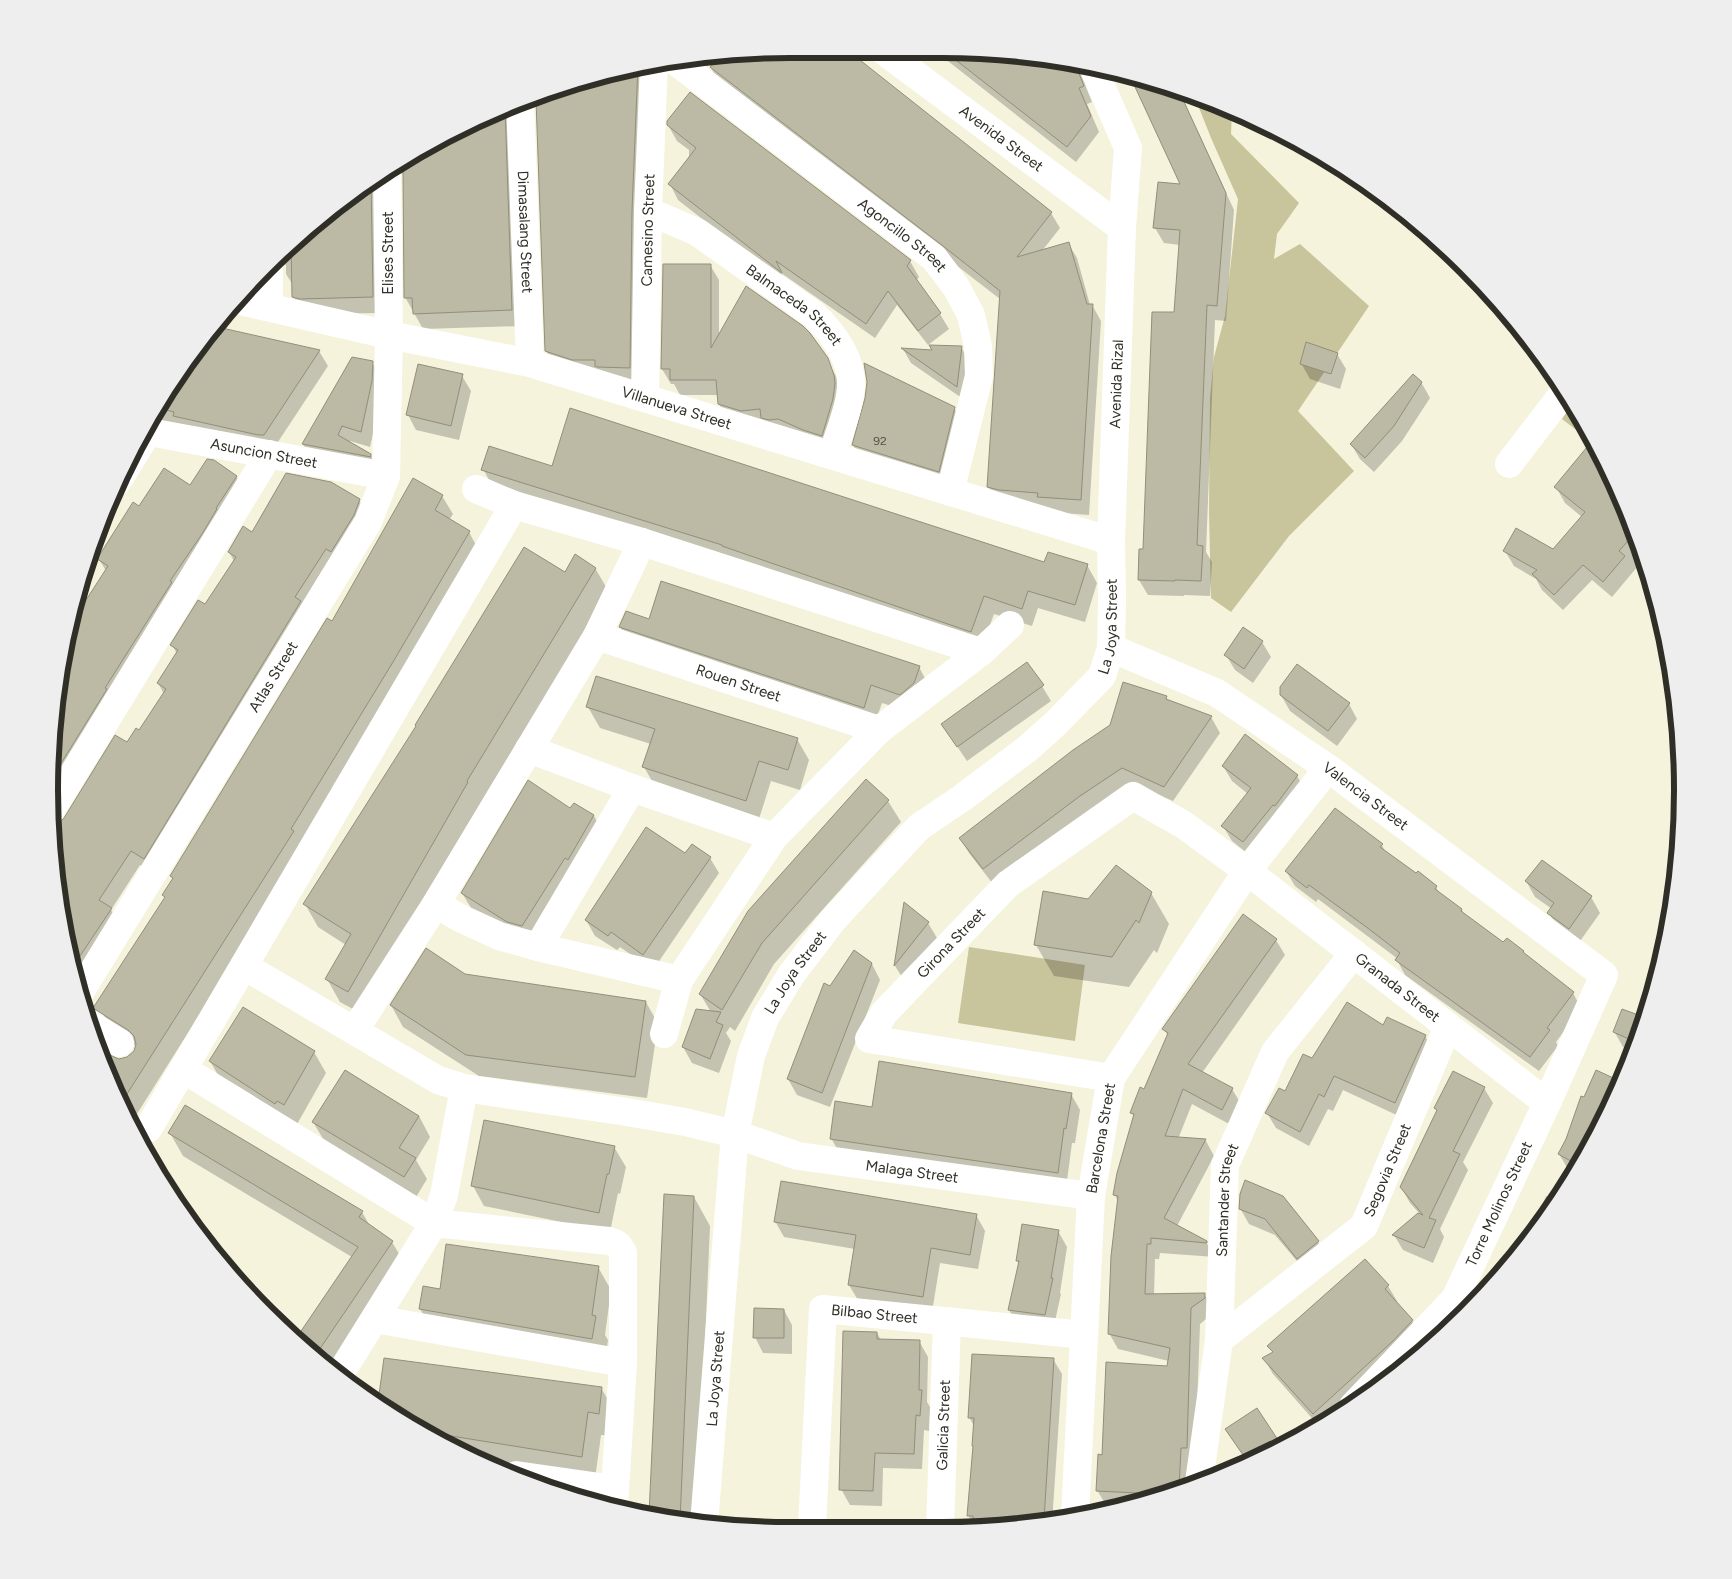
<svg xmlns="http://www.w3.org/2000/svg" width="1732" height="1579" font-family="Figtree,sans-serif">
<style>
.green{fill:#c8c49b}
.shadow{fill:#0003}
.building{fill:#bcbaa4;stroke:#918f7a}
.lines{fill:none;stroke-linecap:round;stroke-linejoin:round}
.minor{stroke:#fff;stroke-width:28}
.labels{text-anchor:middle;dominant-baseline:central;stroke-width:4;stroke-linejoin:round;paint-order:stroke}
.number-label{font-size:12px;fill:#535246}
.street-label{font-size:15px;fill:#302f27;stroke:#fff}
.rim{fill:none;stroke:#302f27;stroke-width:6}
</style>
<rect width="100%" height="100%" fill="#f5f3dc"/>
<g class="green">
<path d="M1194,95L1232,109L1231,134L1299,203L1277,234L1274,259L1300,244L1369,306L1298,411L1354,471L1289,536L1231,612L1211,598L1209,512L1210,398L1214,357L1225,316L1238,199L1211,138Z"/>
<path d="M1572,404L1593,443L1562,419Z"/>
<path d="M969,947L1085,965L1075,1041L958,1023Z"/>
</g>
<g class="shadow">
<path d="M790,49H844L1051,213L1060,228L1042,251L1068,243L1077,258L1090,305H1092L1101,321L1089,515L1048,512L997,502L988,486L1000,299L720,83L711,68L713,64L704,57Z"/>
<path d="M934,50H991L1082,62L1086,87L1092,102L1087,104L1099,132L1076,162Z"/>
<path d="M645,63L638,383L555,367L546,351L551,88Z"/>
<path d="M1124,74L1179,91L1234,210L1226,321L1215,320L1206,552L1212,562L1210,596L1184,595V596L1148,595L1139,580L1175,314L1180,245L1164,243L1155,228L1182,186L1135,83L1130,85Z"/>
<path d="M690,94L910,261L919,277L916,281L940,314L949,329L928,345L897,305L875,338L781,273L787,285L678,200L670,184L689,160V150L677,141L668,125Z"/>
<path d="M512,105L521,326L423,329L405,297L404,174L397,172L381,313L310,314L302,312L293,296V285L286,274V265L279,263L262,289H246L266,266L338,202L462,125Z"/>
<path d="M710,265L719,280V336L816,342L840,383L830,451L728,420L719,404V395H680L674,384H671L662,369Z"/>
<path d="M211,328L319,351L328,366L272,451L152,419L202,338Z"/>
<path d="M961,347L970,363L966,401L911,363L903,349L934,351Z"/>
<path d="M1337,354L1346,369L1340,389L1310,379L1301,363Z"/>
<path d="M352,358L372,362L381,378V398L370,447L350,441L349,443L370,455L379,470L312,460L303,444Z"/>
<path d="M462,376L471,391L459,440L416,430L408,415Z"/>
<path d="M1421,382L1430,398L1402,441L1374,472L1360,459L1351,444Z"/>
<path d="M867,398L954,408L963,423L947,487L862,460L853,445Z"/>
<path d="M1587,448L1603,461L1627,506L1643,560L1612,597L1592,580L1563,610L1542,590L1536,579L1514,566L1505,551H1553L1582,517L1565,503L1556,487Z"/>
<path d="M552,467L1045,564L1087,565L1097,583L1085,622L1038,608L1032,626L994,614L981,650L493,487L483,469Z"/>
<path d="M236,476L245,492L49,789L55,693L68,629L106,571L99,559L139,508L190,487Z"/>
<path d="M442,496L453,514L449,520L469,532L479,551L303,850L130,1125L125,1117L97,1048L111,1057L119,1060L128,1058L135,1051L136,1046L112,1031L102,1012L166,898L173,879L171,876L332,623Z"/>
<path d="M359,500L368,516L153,873L140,865L111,910L120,924L77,988L63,934L52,826L59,825L127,744L140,731L164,694L158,683L177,654L172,645L205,606L234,561L229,552L253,534Z"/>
<path d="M595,568L609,592L480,804V806L362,1014L340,1002L327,979L346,945L318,927L305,904L565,573Z"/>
<path d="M650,620L919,667L929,686L911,712L882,703L874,726L631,645L620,627Z"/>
<path d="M1262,642L1271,657L1253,683L1235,670L1226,655Z"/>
<path d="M1042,686L1051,701L967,761L942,724Z"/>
<path d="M1281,695L1349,704L1357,719L1337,746L1290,711Z"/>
<path d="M1166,697L1169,702L1211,717L1220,733L1173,801L1132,783L993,884L969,853L960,838Z"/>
<path d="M588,707L797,739L809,760L800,790L771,781L758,822L656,788L644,767L651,744L600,728Z"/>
<path d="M1223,766L1297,776L1306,791L1252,857L1232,841L1223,826L1248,794L1232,781Z"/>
<path d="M866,781L888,801L901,822L774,964L735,1031L730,1027L726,1033L731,1041L719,1073L692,1063L683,1047L711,1012L700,994Z"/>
<path d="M574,804L594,816L605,837L534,946L474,913L462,893L571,810Z"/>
<path d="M1382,845L1386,853L1436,887L1440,895L1462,910L1464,915L1573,993L1581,1008L1556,1042L1558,1046L1539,1071L1405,975L1397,960L1398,959L1318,899L1316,902L1295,886L1286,871Z"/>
<path d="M686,855L710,858L719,873L653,970L620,947L617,950L595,936L586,920Z"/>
<path d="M1526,881L1591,897L1600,913L1578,944L1558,928L1549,913L1552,909L1535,897Z"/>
<path d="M1151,893L1169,924L1157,953L1154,950L1129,987L1054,976L1036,945L1088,901Z"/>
<path d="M905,904L928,923L937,938L904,980L895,966Z"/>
<path d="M1276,940L1285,955L1202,1073L1232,1089L1241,1104L1231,1125L1192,1104L1178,1139L1206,1141L1214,1156L1177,1226L1206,1242L1215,1257L1160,1253L1159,1259H1155L1154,1295L1204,1294L1213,1309V1313L1200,1324L1195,1463L1188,1485L1119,1506L1106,1505L1097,1490L1103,1456L1168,1368L1169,1361L1118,1349L1109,1333L1118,1202L1115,1195L1134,1117L1132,1113L1144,1090L1168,1036L1164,1029Z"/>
<path d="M872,964L880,980L830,1107L797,1095L788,1079L830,987Z"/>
<path d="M464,975L646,1002L658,1024L647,1098L479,1076L403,1027L391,1005Z"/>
<path d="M1643,1019L1633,1051L1623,1047L1614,1031Z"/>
<path d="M1384,1027L1425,1036L1434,1052L1403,1118L1343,1090L1333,1111L1328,1109L1309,1146L1276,1128L1267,1113L1312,1060Z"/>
<path d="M314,1052L326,1073L296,1126L222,1082L210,1061Z"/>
<path d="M1596,1071L1622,1083L1574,1172L1568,1169L1559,1154Z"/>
<path d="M1484,1088L1493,1103L1463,1162L1468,1170L1440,1229L1444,1237L1433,1263L1403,1250L1394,1235L1419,1213L1410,1203L1401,1187L1438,1112L1435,1108Z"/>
<path d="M1071,1094L1080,1110L1075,1143H1072L1066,1188L840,1154L831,1138L873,1109Z"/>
<path d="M419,1116L430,1137L416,1160L427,1179L416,1197L325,1142L313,1122Z"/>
<path d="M170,1133L362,1212L370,1226L392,1242L405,1264L334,1370L301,1346L296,1341L352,1257L183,1156Z"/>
<path d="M614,1147L626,1167L620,1194L618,1193L610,1232L484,1206L473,1186Z"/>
<path d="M1546,1196L1558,1201L1531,1235Z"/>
<path d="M694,1197L710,1226L697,1524L650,1514Z"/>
<path d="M1282,1197L1318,1242L1327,1257L1307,1273L1275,1235L1249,1224L1240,1208Z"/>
<path d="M976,1215L985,1231L978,1269L940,1263L932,1312L858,1300L849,1285L855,1249L784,1237L775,1221Z"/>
<path d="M1058,1231L1067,1247L1060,1293L1061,1294L1053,1330L1018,1325L1009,1310L1019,1264L1017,1261Z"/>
<path d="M598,1267L611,1290L605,1335L608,1340L605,1362L434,1332L420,1309L441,1291Z"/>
<path d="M1388,1286L1397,1301L1395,1303L1412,1321L1421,1336L1401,1357L1339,1413L1318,1425L1273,1374L1264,1359L1273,1353L1269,1346Z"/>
<path d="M784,1310L792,1325V1354L763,1353L755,1337Z"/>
<path d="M877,1333L881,1340L919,1341L928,1357L927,1402L930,1407L929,1431L924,1430L922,1469L883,1468L882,1506L850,1505L841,1489Z"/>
<path d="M1053,1359L1062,1374L1053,1508V1519L974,1527L968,1515L974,1448V1426L969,1417Z"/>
<path d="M601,1388L615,1411L612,1436L601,1435L595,1479L490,1463L419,1431L371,1396L380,1398Z"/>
<path d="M1257,1410L1280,1445L1248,1462L1236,1445Z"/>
</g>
<g class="building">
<path d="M790,49H846L1052,212L1017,257L1069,242L1087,304H1093L1081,500L1037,497L1038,493L999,490L987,487L1000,291L943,246L710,67L719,56Z"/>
<path d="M943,50H991L1077,62L1078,71L1084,86L1079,88L1091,116L1067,147Z"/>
<path d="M638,65L632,211L630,368L597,367L595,366V360H572L545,351L536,100L534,95L551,88Z"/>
<path d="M1130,76L1179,91L1226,193L1217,306L1207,305L1197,545L1203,546L1201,581L1175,580V581L1138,580L1139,549H1143L1152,312H1174L1180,230L1153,228L1158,182L1180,184Z"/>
<path d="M690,92L911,260L907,266L941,313L918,331L888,291L866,324L776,261L782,273L668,184L696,148L667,125V121Z"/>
<path d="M505,107L512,310L413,314L412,298H404L403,172L400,164L462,125Z"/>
<path d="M371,181L373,297L300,299L292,297L291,244L338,202Z"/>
<path d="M663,264H711V348L746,286L803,326L810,333L828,358L834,375L835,383L833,399L822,436L803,430L778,419L769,420L761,418L760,409L741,411L718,404L716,380H670V369H661Z"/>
<path d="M213,326L320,350L264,435H258L173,416L174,412L159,408L202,338Z"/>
<path d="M1306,342L1338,353L1331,374L1300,364Z"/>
<path d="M929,345L962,346L957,387L901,348L932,350Z"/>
<path d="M352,357L373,361L372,381L361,432L342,426L338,435L371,454V457L302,444Z"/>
<path d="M864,363L955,407L939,472L852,445L865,398L867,382Z"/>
<path d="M418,364L463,374L451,426L406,415Z"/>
<path d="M1413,374L1422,382L1394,426L1365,458L1350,444Z"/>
<path d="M570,408L1044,562L1048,552L1088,564L1075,605L1028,591L1022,609L984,596L971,632L722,546V545L481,470L489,446L552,466Z"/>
<path d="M1587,447L1601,458L1627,506L1635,533L1619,551L1625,556L1603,582L1583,565L1554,595L1532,574L1537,570L1503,551L1516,528L1553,549L1585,512L1554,487Z"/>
<path d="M207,459L214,460L237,476L216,508L217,509L202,534L170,581L172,582L105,688L107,689L49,783L55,693L71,614L75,617L108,566L97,559L133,502L139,506L164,468L190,485Z"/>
<path d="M286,473L331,482L360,499L354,515L331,552L326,549L295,597L301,601L144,859L131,851L99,900L112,908L72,968L63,934L52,825L59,823L64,818L115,735L127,742L136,728L139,730L166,689L157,683L178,650L170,645L198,600L205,604L236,557L228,552L243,526L252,532Z"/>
<path d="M413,478L443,495L435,510L470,531L393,662L291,829L294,831L120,1105L96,1046L112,1056L119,1059L127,1057L134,1051L136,1044L134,1036L128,1030L93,1008L165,897L162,895L173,878L170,876L327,618L332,621Z"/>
<path d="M524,547L565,572L575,554L596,568L467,781L468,782L348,992L325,979L351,934L303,904L416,726L415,725Z"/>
<path d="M661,581L920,666L914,683L900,695L871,685L864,708L619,627L626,611L649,619Z"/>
<path d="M1243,627L1263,641L1244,669L1224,655Z"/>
<path d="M1027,662L1044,685L957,747L941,724Z"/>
<path d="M1297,664L1350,703L1328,731L1280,695V687Z"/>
<path d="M596,676L798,738L788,770L759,761L746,801L642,767L655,729L586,707Z"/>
<path d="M1123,682L1167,696L1166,699L1212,716L1164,787L1122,768L1080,796L983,869L959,838L1073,750L1110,725Z"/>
<path d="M1245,734L1298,775L1275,806L1273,805L1243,842L1221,826L1251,788L1222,766Z"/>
<path d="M866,779L889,800L762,943L722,1010L699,994L748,911Z"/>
<path d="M528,780L570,808L574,803L594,815L568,860L565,858L522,926L507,922L461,893Z"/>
<path d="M1335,808L1383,844L1380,847L1416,873L1418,871L1437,886L1435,889L1462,909L1461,911L1503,942L1507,938L1524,951L1523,952L1574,992L1547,1028L1550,1030L1530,1057L1395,960L1400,953L1369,929L1309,885L1307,888L1285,871Z"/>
<path d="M646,827L685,853L692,844L711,857L643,955L611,932L608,936L585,920Z"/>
<path d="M1542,860L1592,896L1569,929L1547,913L1554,903L1525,881Z"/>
<path d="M1116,865L1152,892L1139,923L1136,920L1112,957L1034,945L1043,891L1088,899Z"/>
<path d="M904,902L929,922L894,966Z"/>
<path d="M1243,914L1277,939L1188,1064L1233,1088L1222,1110L1183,1089L1165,1136L1206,1139L1164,1218L1207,1241V1243L1151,1238V1244H1147L1145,1294L1205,1293V1298L1191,1308L1187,1448H1181L1179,1488L1159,1494L1096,1491L1098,1454L1102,1455L1106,1362L1167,1366L1170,1348L1108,1334L1111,1256L1118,1196L1113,1195L1117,1173L1134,1114L1130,1113L1140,1087L1144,1089L1168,1033L1162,1029Z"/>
<path d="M426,948L465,974L646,1001L635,1077L466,1055L390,1005Z"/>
<path d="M854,950L872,963L822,1093L787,1079L824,983L830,986Z"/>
<path d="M1347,1002L1383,1025L1387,1017L1426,1035L1395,1103L1334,1076L1324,1097L1319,1094L1300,1132L1265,1113L1279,1088L1285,1091L1303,1054L1312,1058Z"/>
<path d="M243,1007L315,1051L284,1105L277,1101L275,1104L209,1061Z"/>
<path d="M696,1009L721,1012L716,1022L723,1025L710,1059L682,1047Z"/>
<path d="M1622,1009L1644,1017L1636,1042L1613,1032Z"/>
<path d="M879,1061L1072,1093L1066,1129L1064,1128L1058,1173L830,1139L835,1101L872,1107Z"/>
<path d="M345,1070L419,1116L399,1148L416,1158L404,1177L312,1122Z"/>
<path d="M1596,1070L1622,1082L1578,1165L1558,1154L1566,1139L1581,1096L1584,1097Z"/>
<path d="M1453,1071L1485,1087L1453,1151L1460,1154L1429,1218L1436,1220L1424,1248L1392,1235L1418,1213L1423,1215L1400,1187L1437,1110L1434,1108Z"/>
<path d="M185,1105L363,1211L359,1217L393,1241L315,1356L295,1340L358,1247L168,1133Z"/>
<path d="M484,1120L615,1146L609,1174H607L599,1213L471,1186Z"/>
<path d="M1245,1180L1283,1196L1319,1241L1297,1259L1265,1219L1239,1209L1240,1194Z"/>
<path d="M781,1181L977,1214L970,1255L931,1248L923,1297L848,1285L856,1235L774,1222Z"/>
<path d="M664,1194L694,1196L680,1521L649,1514Z"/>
<path d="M1022,1224L1059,1230L1051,1278H1053L1045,1315L1008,1310L1019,1261H1016Z"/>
<path d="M446,1244L599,1266L592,1315L596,1316L592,1339L419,1309L423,1286L440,1289Z"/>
<path d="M1365,1259L1389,1285L1385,1289L1413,1320L1393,1341L1313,1414L1262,1358L1273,1352L1267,1346Z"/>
<path d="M754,1308L784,1309V1338H753Z"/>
<path d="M843,1331L877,1332V1339L920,1340L919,1390H922L920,1416L916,1415L914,1454L875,1453L873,1491L839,1490Z"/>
<path d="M972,1354L1054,1358L1044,1520L973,1527V1516H967L973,1446H972L974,1418H968Z"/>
<path d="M384,1358L602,1387L599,1414L588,1412L582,1457L420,1431L378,1402Z"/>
<path d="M1257,1408L1280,1443L1248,1462L1225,1429Z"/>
</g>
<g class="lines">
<g class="minor">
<path id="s1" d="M881,49L1122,228"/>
<path id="s2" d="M674,60L934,258L956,287L971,315L978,346L979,376L950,492"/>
<path id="s3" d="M520,101L530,363"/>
<path id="s4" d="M648,211L697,232L813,314C835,335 856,363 850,395C847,415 838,436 832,455"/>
<path d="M269,263V307"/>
<path id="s5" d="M236,300L389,335L530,363L1111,541"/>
<path id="s6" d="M645,398L648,211L654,62"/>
<path id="s7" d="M144,431L386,476"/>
<path d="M1509,464L1565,391"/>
<path d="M117,482L148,432"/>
<path d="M476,489L514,505"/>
<path d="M642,542L597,636L436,904L460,918L499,936L538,947L679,980"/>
<path id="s8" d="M597,636L879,730"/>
<path id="s9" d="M1111,648L1217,693L1328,768L1604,975L1547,1103L1455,1299L1353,1406"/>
<path d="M529,749L632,788L774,837"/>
<path d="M51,810L269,454"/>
<path d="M538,947L632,788"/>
<path id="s10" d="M244,966L438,1080L464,1088L627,1112L685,1122L735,1134L798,1156L1091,1196"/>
<path id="s11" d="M79,994L368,522L386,476L389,335L387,172"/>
<path d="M86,1022L120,1043"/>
<path d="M355,1030L436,904"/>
<path d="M664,1034L679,980L774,837L879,730L981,652L1010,625"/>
<path d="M183,1069L434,1223L609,1241L617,1244L623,1252V1363L614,1506"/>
<path id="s12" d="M1111,1078L869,1039L884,1013L1008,884L1133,796L1184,825L1247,871L1547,1103"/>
<path d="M148,1129L514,505L642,542L981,652"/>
<path d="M375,1319L623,1363"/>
<path id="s13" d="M1219,1340L1364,1226L1448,1026"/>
<path d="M340,1374L434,1223L444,1195L464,1088"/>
<path d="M516,1475L614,1489"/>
<path id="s14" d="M1199,1482L1219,1340L1225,1165L1275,1052L1354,953"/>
<path id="s15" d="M1075,1517L1091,1196L1111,1078L1247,871L1328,768"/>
<path id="s16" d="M704,1524L735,1134L751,1056L765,1018L791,975L832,921L878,871L919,827L962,798L1027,749L1055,724L1102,676L1111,648L1112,600L1111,541L1122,228L1128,148L1092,65"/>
<path id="s17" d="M812,1527L823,1309L1084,1335"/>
<path id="s18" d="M940,1530L947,1321"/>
</g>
</g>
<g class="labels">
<g class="number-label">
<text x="880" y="441">92</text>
</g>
<g class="street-label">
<text stroke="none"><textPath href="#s1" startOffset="150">Avenida Street</textPath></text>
<text stroke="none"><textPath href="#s6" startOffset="168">Camesino Street</textPath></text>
<text stroke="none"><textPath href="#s3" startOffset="131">Dimasalang Street</textPath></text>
<text stroke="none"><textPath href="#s2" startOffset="288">Agoncillo Street</textPath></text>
<text transform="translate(388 253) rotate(-90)">Elises Street</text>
<text stroke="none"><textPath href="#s4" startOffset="175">Balmaceda Street</textPath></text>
<text stroke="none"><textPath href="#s16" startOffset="1289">Avenida Rizal</textPath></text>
<text stroke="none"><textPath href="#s5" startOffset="454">Villanueva Street</textPath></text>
<text stroke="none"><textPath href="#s7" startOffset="122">Asuncion Street</textPath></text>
<text stroke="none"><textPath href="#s16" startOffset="1046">La Joya Street</textPath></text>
<text stroke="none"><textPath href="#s11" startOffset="372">Atlas Street</textPath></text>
<text stroke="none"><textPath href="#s8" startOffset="149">Rouen Street</textPath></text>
<text stroke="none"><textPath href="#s9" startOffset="296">Valencia Street</textPath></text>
<text stroke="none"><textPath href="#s12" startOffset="372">Girona Street</textPath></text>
<text stroke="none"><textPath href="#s16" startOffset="566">La Joya Street</textPath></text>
<text stroke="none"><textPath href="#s12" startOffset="934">Granada Street</textPath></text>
<text stroke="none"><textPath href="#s15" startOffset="380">Barcelona Street</textPath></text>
<text stroke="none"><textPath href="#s13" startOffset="245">Segovia Street</textPath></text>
<text stroke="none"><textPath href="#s10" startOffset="709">Malaga Street</textPath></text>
<text stroke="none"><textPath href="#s14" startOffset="284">Santander Street</textPath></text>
<text transform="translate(1499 1204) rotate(-65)">Torre Molinos Street</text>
<text stroke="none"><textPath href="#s17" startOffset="270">Bilbao Street</textPath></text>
<text stroke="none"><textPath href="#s16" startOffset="146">La Joya Street</textPath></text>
<text stroke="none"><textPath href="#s18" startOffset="105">Galicia Street</textPath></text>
</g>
</g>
<path d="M0 0H1732V1579H0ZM790 58H942A732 732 0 0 1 1674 790V790A732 732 0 0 1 942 1522H790A732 732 0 0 1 58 790V790A732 732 0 0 1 790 58Z" fill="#eee" fill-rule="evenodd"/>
<path class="rim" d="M790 58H942A732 732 0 0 1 1674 790V790A732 732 0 0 1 942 1522H790A732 732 0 0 1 58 790V790A732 732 0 0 1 790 58Z"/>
</svg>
